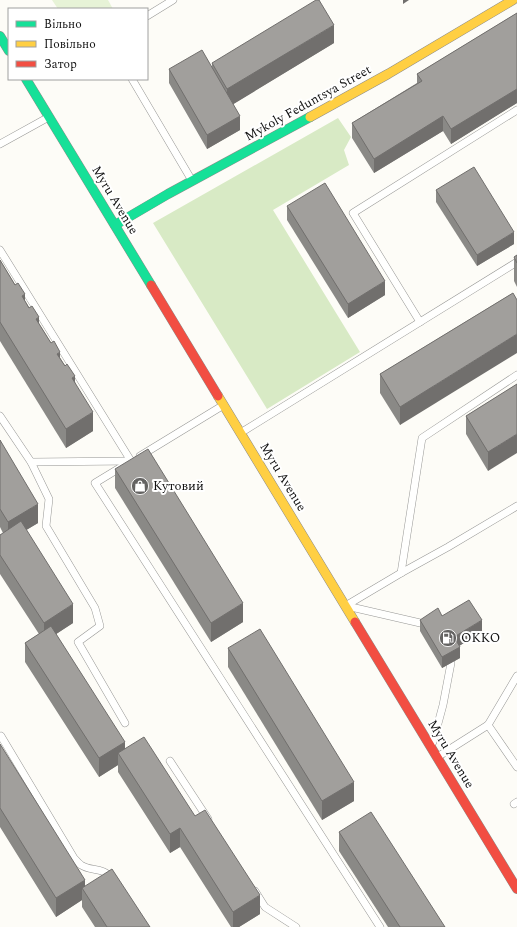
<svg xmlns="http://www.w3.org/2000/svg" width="517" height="927" font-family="Spectral,serif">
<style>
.green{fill:#e7f3d7}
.forest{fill:#d8eac5}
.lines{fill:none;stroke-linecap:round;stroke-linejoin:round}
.lane-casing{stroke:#979795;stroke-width:8}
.fast-casing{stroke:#8e8d8b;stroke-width:10}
.slow-casing{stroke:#8e8d8b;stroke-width:10}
.jam-casing{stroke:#8e8d8b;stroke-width:10}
.lane{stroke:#fffffe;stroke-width:7}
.fast{stroke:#16e098;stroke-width:9}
.slow{stroke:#ffcf43;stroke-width:9}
.jam{stroke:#f24e42;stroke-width:9}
.wall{fill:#8a8986}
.shaded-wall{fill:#716f6d}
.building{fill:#a19f9c;stroke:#716f6d}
.labels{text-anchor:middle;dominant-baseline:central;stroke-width:4;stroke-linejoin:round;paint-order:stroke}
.street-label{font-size:13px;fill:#111;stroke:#fff}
.poi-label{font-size:13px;fill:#111;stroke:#fff;text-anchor:start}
</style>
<rect width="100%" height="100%" fill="#fdfcf7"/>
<path class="green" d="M52,0H108L113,9H58Z"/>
<path class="forest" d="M338,118L351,137L344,150L349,165L273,210L360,352L267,409L153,223Z"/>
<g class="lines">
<defs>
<g id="lane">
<path d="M147,16L173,0"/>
<path d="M132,79L191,179"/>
<path d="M0,144L47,118"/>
<path d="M0,250L131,461"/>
<path d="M420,322L353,213L517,110"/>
<path d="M0,416L31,462L131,461"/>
<path d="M242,432L517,262"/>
<path d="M140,456L222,406"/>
<path d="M31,462L49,499L46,526L95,608L100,626L78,642L125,723"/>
<path d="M123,466L95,483L380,927"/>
<path d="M401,573L422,438L517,375"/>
<path d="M347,605L401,573L448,547L517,506"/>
<path d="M351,607L429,625"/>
<path d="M488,725L517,767"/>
<path d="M0,737L1,736L74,858C76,860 78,863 81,865C91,872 103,866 112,879"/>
<path d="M433,742L443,705L451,663"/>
<path d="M439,756L488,725L517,676"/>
<path d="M170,761L208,819"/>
<path d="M514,804L517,802"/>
<path d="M255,891L265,907L296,927"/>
</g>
<g id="fast">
<path d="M0,36L9,51"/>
<path d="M26,79L151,285"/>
<path d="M115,225L168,194L310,117"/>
</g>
<g id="slow">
<path d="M310,117L388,74L513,0"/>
<path d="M218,396L355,622"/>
</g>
<g id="jam">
<path d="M151,285L218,396"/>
<path d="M355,622L517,889"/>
</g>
</defs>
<use href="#lane" class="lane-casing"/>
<use href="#fast" class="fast-casing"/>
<use href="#slow" class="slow-casing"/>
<use href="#jam" class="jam-casing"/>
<use href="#lane" class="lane"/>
<use href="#fast" class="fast"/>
<use href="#slow" class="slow"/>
<use href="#jam" class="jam"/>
</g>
<g class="wall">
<path d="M517,13V103L451,144L443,131L374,173L352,138V123L417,83V74Z"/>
<path d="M334,43L233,104L240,130L207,149L169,83V69L212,67V63Z"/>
<path d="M436,190L514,244L477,266L436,202Z"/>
<path d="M287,206L385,295L348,318L287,220Z"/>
<path d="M517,255V287L514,281V257Z"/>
<path d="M0,260L75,382L93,431L66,448L0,341Z"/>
<path d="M513,293L400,425L380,393V374Z"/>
<path d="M517,384L488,471L466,434V416Z"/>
<path d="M0,440L38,523L26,530L73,623L56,634L125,749L195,816L260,914L239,927H231L180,847L170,853L118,772V765L99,777L25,662V643L39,634L0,574V535L3,533L0,527Z"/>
<path d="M115,469L243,622L211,642L115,488Z"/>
<path d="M420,620L482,632L459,646L460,658L442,668L420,631Z"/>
<path d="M228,648L354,801L322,820L228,667Z"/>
<path d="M0,744L85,887L150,927H95L82,907V900L56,917L0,827Z"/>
<path d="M339,832L445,927H388L339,851Z"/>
</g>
<g class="shaded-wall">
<path d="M403,0H409L403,4Z"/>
<path d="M334,25V43L227,108V89Z"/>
<path d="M517,89V103L451,144V129Z"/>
<path d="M240,116V130L207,149V135Z"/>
<path d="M443,116V131L374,173V159Z"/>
<path d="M514,232V244L477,266V255Z"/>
<path d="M385,281V295L348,318V304Z"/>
<path d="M25,294V313L22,296Z"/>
<path d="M39,317V336L36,319Z"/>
<path d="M517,334V353L400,425V407Z"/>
<path d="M60,352V371L57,354Z"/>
<path d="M75,376V395L72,378Z"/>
<path d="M93,412V431L66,448V429Z"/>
<path d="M517,434V453L488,471V452Z"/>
<path d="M38,504V523L8,541V522Z"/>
<path d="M243,603V622L211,642V623Z"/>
<path d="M73,604V623L44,642V623Z"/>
<path d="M482,620V632L454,649V637Z"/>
<path d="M460,647V658L442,668V657Z"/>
<path d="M125,742V760L118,753V765L99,777V758Z"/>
<path d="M354,782V801L322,820V801Z"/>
<path d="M180,828V847L170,853V834Z"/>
<path d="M85,880V892L82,888V900L56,917V898Z"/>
<path d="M260,895V914L239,927H233V912Z"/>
</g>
<g class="building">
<path d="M316,0H319L334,25L227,89L212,63Z"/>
<path d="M517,13V89L451,129L443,116L374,159L352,123L422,81L417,74Z"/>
<path d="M202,50L240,116L207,135L169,69Z"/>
<path d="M474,167L514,232L477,255L436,190Z"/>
<path d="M325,183L385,281L348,304L287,206Z"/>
<path d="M517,255V263L514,257Z"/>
<path d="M0,260L15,285L18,283L25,294L22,296L29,308L32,306L39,317L36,319L51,343L54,341L60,352L57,354L65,366L67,364L75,376L72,378L93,412L66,429L0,322Z"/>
<path d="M513,293L517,300V334L400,407L380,374Z"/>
<path d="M517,384V434L488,452L466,416Z"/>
<path d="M0,440L38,504L8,522L0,509Z"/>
<path d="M148,449L243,603L211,623L115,469Z"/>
<path d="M21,521L73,604L44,623L0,555V535Z"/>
<path d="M469,600L482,620L454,637L460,647L442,657L420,620L438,608L442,616Z"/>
<path d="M51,626L125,742L99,758L25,643Z"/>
<path d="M260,629L354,782L322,801L228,648Z"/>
<path d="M144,737L195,816L205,810L260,895L233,912L180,828L170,834L118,753Z"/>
<path d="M0,744L85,880L56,898L0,808Z"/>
<path d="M371,812L445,927H400L339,832Z"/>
<path d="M112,869L150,927H107L82,888Z"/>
</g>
<defs>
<symbol id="shop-disc" viewBox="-11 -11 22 22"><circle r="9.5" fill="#646362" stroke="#fff"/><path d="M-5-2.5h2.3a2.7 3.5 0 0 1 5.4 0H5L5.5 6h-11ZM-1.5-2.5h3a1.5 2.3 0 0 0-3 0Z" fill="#fff"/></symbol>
<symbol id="fuel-disc" viewBox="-11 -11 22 22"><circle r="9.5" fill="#646362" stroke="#fff"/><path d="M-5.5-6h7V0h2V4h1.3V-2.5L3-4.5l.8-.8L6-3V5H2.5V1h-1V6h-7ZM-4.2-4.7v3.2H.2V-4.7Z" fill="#fff"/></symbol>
</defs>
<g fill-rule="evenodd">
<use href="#shop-disc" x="130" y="476" width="20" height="20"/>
<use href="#fuel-disc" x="438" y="628" width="20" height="20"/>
</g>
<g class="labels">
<g class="street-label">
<text transform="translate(308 103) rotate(-29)">Mykoly Feduntsya Street</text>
<text transform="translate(115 200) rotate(59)">Myru Avenue</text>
<text transform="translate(283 477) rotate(59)">Myru Avenue</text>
<text transform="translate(451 754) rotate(59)">Myru Avenue</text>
</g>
<g class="poi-label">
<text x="153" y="486">Кутовий</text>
<text x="461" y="638">OKKO</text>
</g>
</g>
<rect x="8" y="8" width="140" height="72" fill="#ffffff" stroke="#a0a0a0"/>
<rect x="16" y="21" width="20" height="6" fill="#16e098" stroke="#a0a0a0"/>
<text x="44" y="28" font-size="12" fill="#111111">Вільно</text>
<rect x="16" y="41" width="20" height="6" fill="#ffcf43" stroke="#a0a0a0"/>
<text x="44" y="48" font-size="12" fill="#111111">Повільно</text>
<rect x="16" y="61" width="20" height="6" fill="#f24e42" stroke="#a0a0a0"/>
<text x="44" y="68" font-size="12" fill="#111111">Затор</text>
</svg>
